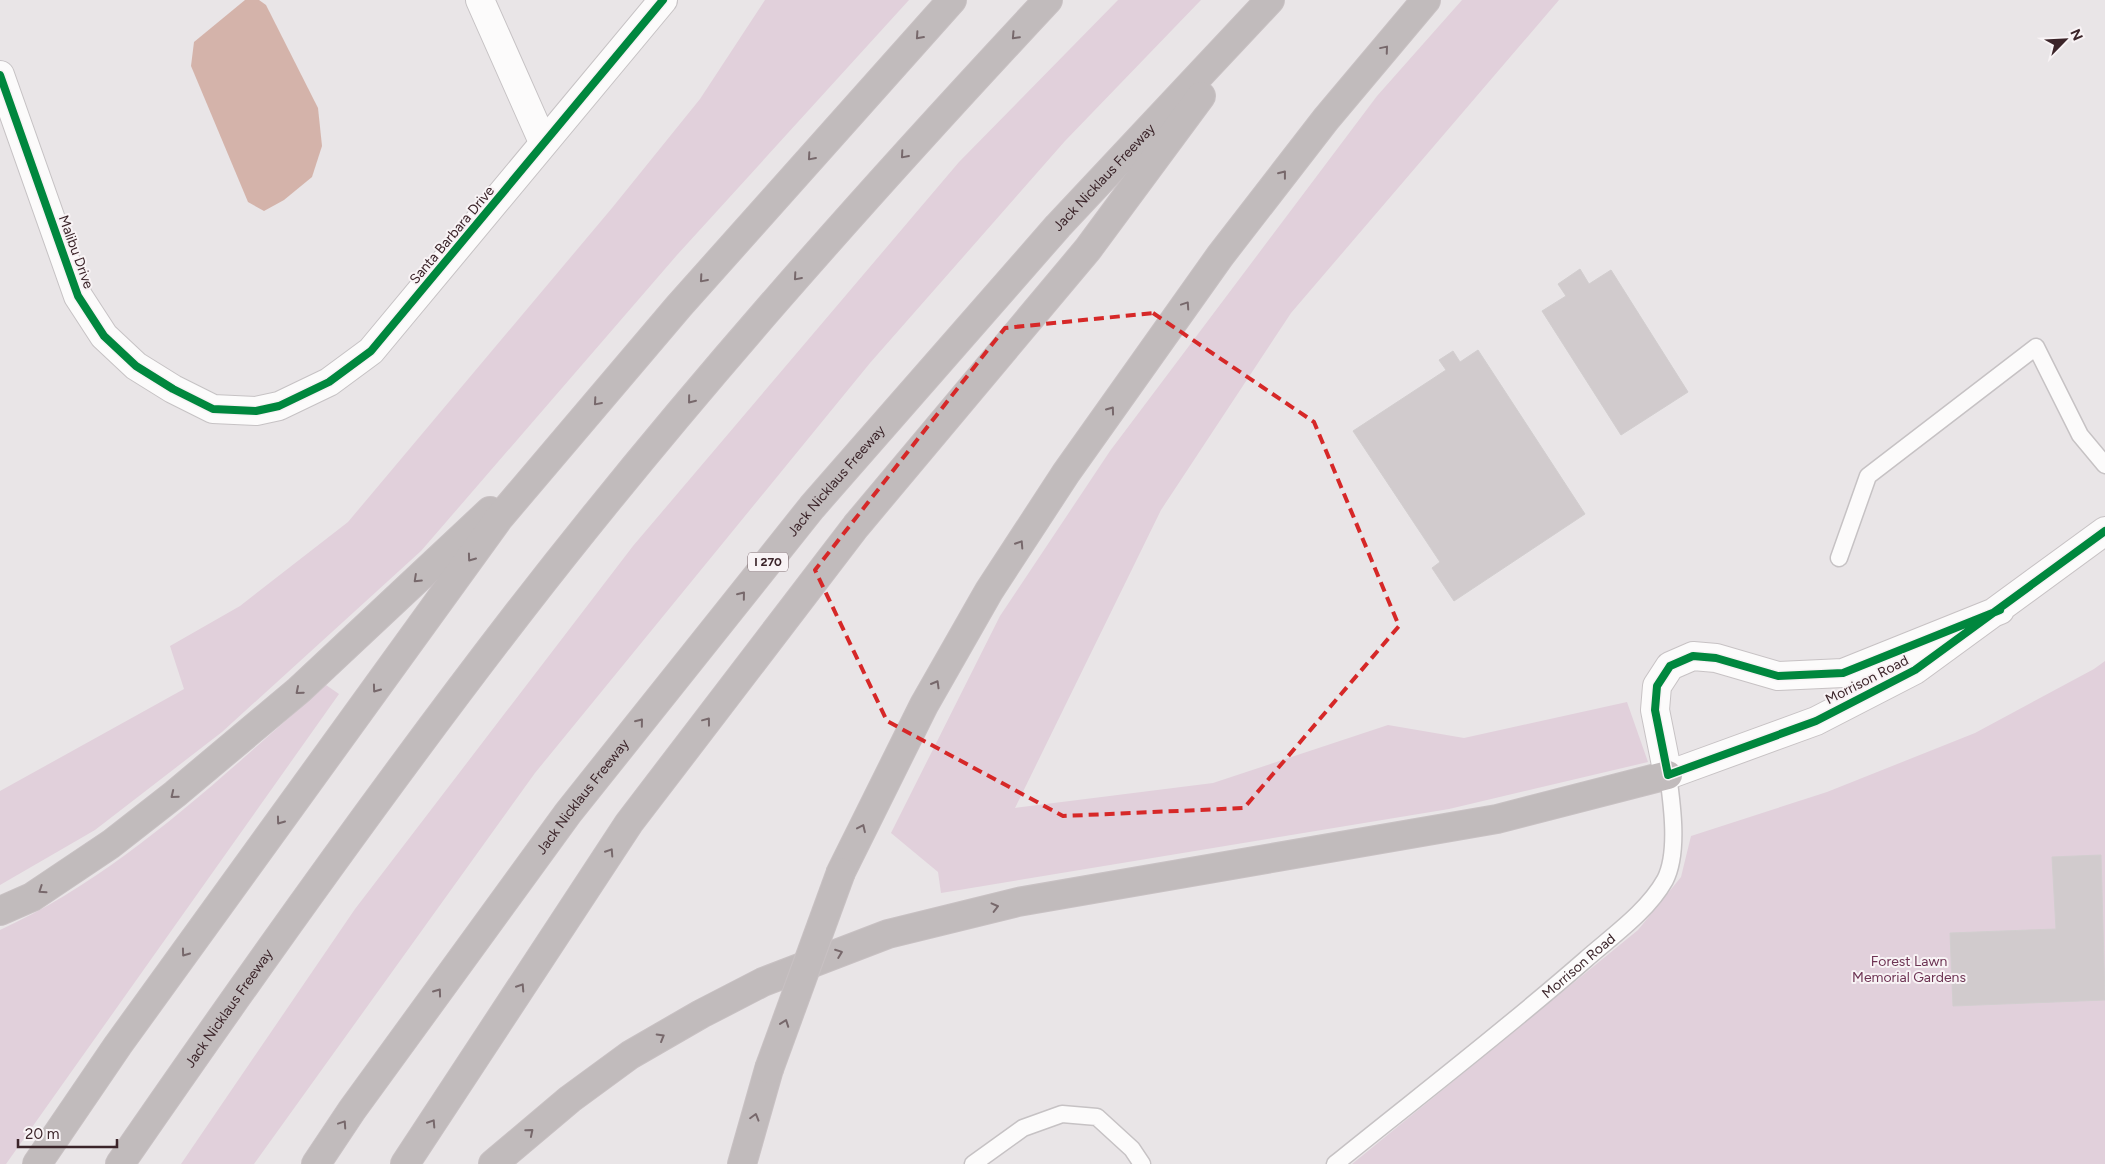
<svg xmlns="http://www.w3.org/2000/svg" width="2105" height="1164" font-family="Figtree,sans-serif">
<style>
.green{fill:#e1d0db}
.water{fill:#d4b3aa}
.building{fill:#d1cbcd;stroke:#d2cecf}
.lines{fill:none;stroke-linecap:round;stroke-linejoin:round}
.lane-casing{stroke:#c6c2c4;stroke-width:19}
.street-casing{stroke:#c6c2c4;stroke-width:30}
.secondary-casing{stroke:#c7c2c4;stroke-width:30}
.highway-casing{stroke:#c8c1c3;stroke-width:30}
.lane{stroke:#fcfbfb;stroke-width:16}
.street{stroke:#fcfbfb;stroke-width:28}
.secondary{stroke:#fcfbfb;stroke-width:28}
.highway{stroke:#c1bbbc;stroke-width:28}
.highway-bridge-casing{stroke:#c8c1c3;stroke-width:30;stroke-linecap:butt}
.highway-bridge{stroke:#c1bbbc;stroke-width:28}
.cycleway-casing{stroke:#f8f3f5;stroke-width:11}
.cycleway{stroke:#00873e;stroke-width:8}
.oneway{stroke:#77686b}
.marked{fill:none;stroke:#d62828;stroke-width:4;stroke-dasharray:10 6;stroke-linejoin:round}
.labels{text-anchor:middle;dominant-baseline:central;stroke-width:4;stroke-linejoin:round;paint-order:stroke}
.shield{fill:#f8f3f5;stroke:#746266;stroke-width:1}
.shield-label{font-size:12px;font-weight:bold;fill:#3b2429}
.street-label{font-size:14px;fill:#3b2429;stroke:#f8f3f5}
.park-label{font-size:14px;fill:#6d3353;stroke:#f8f3f5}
</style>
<rect width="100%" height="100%" fill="#e9e5e7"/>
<g class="green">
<path d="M765,0H909L677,255L421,551L222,732L95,830L0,885V791L184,689L170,646L240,606L348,522L612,208L700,99Z"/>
<path d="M1118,0H1201L1065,141L870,363L535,773L254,1164H181L355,909L633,546L959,162Z"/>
<path d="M1462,0H1559L1291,313L1161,510L1015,808L1213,783L1388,725L1464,738L1627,702L1648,762L1449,809L941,893L938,872L891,833L1000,616L1110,451L1377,96Z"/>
<path d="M2105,661V1164H1352L1638,930L1681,877L1691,836L1827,792L1975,733L2094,669Z"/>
<path d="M326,685L339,694L6,1164H0V930C124,873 224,774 326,685Z"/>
</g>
<path class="water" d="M245,0H259L266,5L318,108L322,146L312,177L284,200L264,211L248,202L191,66L194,42Z"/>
<g class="building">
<path d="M1580,269L1589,284L1611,270L1688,392L1621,435L1542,311L1566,296L1558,284Z"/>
<path d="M1478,350L1585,514L1454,601L1432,568L1440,562L1353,431L1446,370L1439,360L1453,351L1460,362Z"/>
<path d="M2101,855L2105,1000L1953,1006L1950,933L2056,929L2052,857Z"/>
</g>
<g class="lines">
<defs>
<g id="lane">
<path d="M1839,558L1868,476L2036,347L2080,435L2105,465"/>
<path d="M973,1164L1023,1128L1062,1114L1097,1117L1132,1149L1142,1164"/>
<path id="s1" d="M1335,1164C1419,1096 1504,1031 1585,960C1612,936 1647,912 1665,880C1679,853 1672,804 1668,775"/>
</g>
<g id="street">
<path d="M480,0L543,142"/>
<path d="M0,75L78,296L104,336L136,366L173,389L213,409L256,411L279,406L329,382L371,351L663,0"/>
</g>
<path id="secondary" d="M2000,610L1843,673L1778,676L1716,658L1693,656L1670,666L1657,686L1655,710L1668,775L1816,721L1915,670L2105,531"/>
<g id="highway">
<path d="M841,872L924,705L989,591L1066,473L1220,256L1326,119L1426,0"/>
<path d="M0,911L32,897L111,844L175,794L299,690L490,511"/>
<path d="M37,1164L118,1045L499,518L679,306L952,0"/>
<path id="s2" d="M120,1164C249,977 380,792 519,612C684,399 864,197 1048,0"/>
<path id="s3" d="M316,1164L352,1110L568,813L812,507L1058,226L1270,0"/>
<path d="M405,1164L629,823L856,526L1088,249L1201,96"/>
<path d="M493,1164L570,1099L630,1055L701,1014L763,982L888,934L1018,902L1497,819L1668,775"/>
<path d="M742,1164L769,1069"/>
</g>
</defs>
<use href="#lane" class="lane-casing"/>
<use href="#street" class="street-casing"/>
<use href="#secondary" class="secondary-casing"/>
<use href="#highway" class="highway-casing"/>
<use href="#lane" class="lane"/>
<use href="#street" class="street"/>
<use href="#secondary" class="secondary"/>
<use href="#highway" class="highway"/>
<defs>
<path id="highway-bridge" d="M769,1069L841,872"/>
</defs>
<use href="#highway-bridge" class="highway-bridge-casing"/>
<use href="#highway-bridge" class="highway-bridge"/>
<defs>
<g id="cycleway">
<path d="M0,75L78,296L104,336L136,366L173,389L213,409L256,411L279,406L329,382L371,351L663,0"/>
<path d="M2000,610L1843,673L1778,676L1716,658L1693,656L1670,666L1657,686L1655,710L1668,775L1816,721L1915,670L2105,531"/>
</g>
</defs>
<use href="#cycleway" class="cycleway-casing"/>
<use href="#cycleway" class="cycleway"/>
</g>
<defs><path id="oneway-chevron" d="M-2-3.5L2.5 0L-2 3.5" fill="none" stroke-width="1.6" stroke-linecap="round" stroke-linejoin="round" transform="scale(1.25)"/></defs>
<g class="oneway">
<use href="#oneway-chevron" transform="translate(919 36) rotate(132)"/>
<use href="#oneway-chevron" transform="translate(1015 36) rotate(133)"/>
<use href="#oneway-chevron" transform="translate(1385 49) rotate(-50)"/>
<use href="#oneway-chevron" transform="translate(904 155) rotate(131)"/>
<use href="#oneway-chevron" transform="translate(811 157) rotate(131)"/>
<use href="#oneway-chevron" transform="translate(1283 174) rotate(-52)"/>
<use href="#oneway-chevron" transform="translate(797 277) rotate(131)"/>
<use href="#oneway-chevron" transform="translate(703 279) rotate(131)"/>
<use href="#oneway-chevron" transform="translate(1186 305) rotate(-56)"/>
<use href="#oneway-chevron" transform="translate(691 400) rotate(129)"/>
<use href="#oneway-chevron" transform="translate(597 402) rotate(131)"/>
<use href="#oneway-chevron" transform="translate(1111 410) rotate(-54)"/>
<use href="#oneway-chevron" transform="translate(1020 544) rotate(-57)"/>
<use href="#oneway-chevron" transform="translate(471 558) rotate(126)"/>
<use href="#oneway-chevron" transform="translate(417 579) rotate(137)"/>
<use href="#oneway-chevron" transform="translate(742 595) rotate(-51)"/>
<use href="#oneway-chevron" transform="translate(936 684) rotate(-60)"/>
<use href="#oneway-chevron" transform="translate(376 689) rotate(126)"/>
<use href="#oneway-chevron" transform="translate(299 691) rotate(139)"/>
<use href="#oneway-chevron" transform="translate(707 721) rotate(-53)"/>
<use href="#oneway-chevron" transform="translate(640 722) rotate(-51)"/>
<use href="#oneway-chevron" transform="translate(174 795) rotate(141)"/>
<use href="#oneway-chevron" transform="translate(280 821) rotate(126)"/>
<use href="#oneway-chevron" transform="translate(862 828) rotate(-65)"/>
<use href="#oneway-chevron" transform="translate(610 852) rotate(-57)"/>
<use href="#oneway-chevron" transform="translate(42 890) rotate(146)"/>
<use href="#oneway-chevron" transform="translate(995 907) rotate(-14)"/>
<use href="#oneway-chevron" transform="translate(185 953) rotate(126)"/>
<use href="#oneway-chevron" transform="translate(839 953) rotate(-21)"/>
<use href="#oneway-chevron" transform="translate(521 987) rotate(-57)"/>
<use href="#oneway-chevron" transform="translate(438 992) rotate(-54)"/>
<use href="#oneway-chevron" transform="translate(785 1023) rotate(-70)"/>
<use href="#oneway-chevron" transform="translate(661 1037) rotate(-30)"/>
<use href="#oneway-chevron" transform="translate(755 1117) rotate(-74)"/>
<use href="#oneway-chevron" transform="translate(432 1123) rotate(-57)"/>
<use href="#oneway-chevron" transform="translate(343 1124) rotate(-56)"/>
<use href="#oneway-chevron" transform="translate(530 1132) rotate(-40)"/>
</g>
<path class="marked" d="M1153,313L1314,422L1399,626L1244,808L1063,816L887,721L815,570L1005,328Z"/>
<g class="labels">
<rect class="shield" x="748" y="552.5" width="40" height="19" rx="4"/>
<g class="shield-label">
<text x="768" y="562">I 270</text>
</g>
<g class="street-label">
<text stroke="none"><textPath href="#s3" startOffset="1264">Jack Nicklaus Freeway</textPath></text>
<text transform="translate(452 235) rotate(-50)">Santa Barbara Drive</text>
<text transform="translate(76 252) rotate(70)">Malibu Drive</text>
<text stroke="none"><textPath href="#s3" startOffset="859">Jack Nicklaus Freeway</textPath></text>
<text transform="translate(1867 680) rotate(-27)">Morrison Road</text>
<text stroke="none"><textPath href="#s3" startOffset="454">Jack Nicklaus Freeway</textPath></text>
<text stroke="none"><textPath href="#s1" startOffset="314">Morrison Road</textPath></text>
<text stroke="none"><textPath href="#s2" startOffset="190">Jack Nicklaus Freeway</textPath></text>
</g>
<g class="park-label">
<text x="1909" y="961">Forest Lawn<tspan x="1909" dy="16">Memorial Gardens</tspan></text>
</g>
</g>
<g transform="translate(2065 40) rotate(66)" stroke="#f8f3f5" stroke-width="4" paint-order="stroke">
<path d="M0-4L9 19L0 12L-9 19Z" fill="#3b2429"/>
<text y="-8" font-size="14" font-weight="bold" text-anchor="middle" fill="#3b2429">N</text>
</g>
<path d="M18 1139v8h99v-8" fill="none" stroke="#3b2429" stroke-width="2.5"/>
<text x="25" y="1139" font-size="15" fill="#3b2429" stroke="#f8f3f5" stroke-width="4" paint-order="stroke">20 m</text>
</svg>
